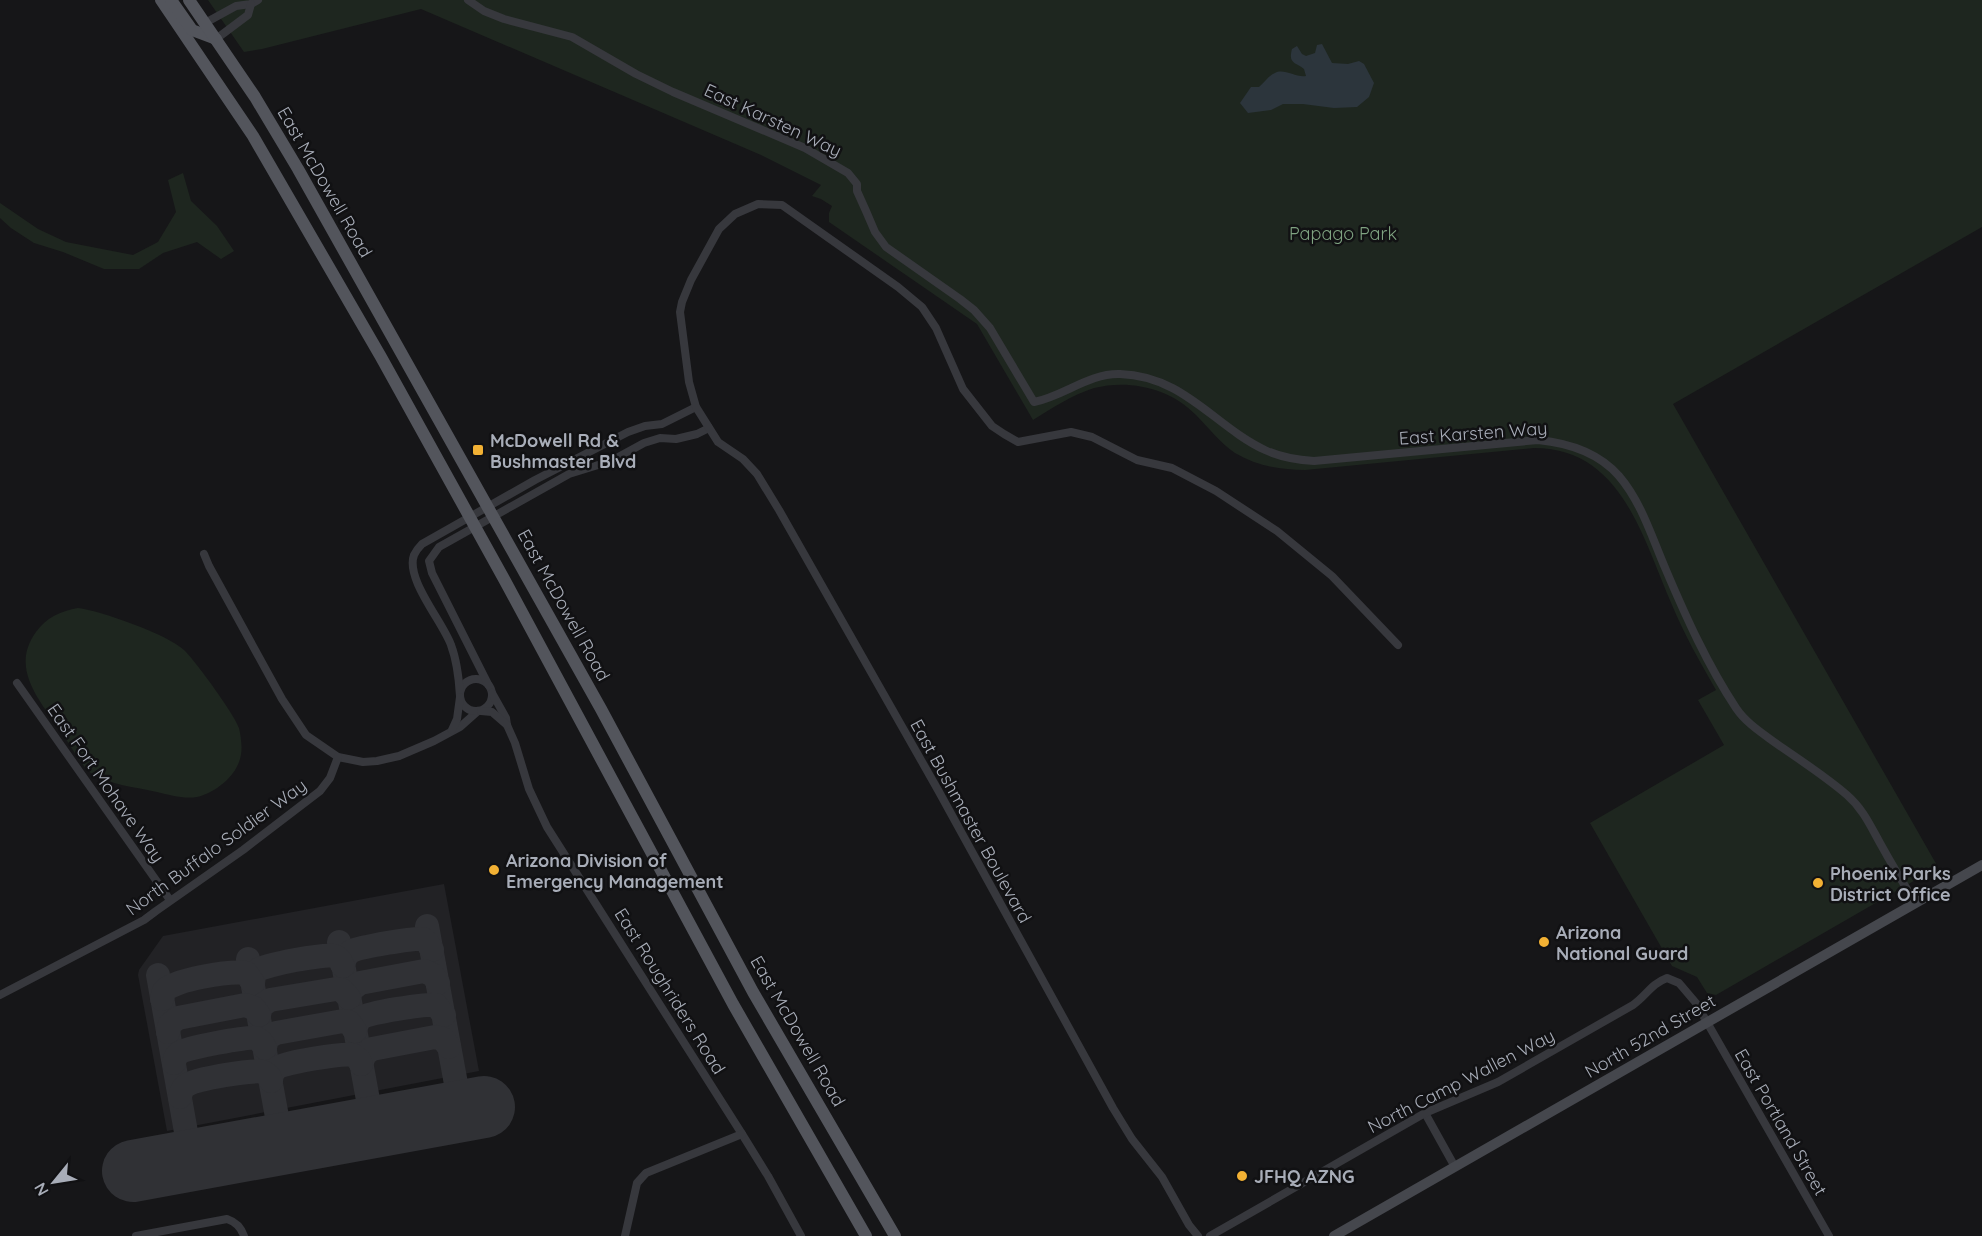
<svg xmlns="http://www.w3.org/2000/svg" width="1982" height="1236" font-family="Quicksand,sans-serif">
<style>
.built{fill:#222225}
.green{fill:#1e261f}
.water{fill:#2c353c}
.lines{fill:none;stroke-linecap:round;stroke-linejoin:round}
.taxiway{stroke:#303135;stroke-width:24}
.runway{stroke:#303135;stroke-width:62}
.minor{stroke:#37383d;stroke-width:8}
.secondary{stroke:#45474d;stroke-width:10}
.primary{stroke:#53555c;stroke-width:12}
.poi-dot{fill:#f2b134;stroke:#111113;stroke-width:2}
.labels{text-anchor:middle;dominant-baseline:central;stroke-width:5;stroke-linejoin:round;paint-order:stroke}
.street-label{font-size:18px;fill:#a8adb8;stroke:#111113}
.park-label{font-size:18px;fill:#7fa381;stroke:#111113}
.poi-label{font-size:18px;font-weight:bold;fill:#a8adb8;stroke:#111113;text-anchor:start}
</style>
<rect width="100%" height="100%" fill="#161618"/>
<path class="built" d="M444,884L479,1071L167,1131L138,975L139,970L163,936Z"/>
<g class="green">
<path d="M208,0H1982V227L1673,404L1938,867L1716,995L1707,993L1697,977L1672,966L1590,823L1724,745L1698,700L1716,690C1700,662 1684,634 1672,605C1643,539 1622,448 1534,448L1305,470C1280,470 1257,466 1235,453C1219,442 1209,428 1196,415C1170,388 1129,379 1094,388C1072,395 1052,408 1033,420L977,324L829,222V213L832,206L821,199L812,196L821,185L761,155L421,9L262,49L244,52Z"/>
<path d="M183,173L191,201L217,226L234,251L221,259L197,242L163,253L139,269H104L63,252L34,243L11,228L0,218V203L38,229L66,242L133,255L158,242L176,212L168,180Z"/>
<path d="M78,608C101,611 167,634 184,650C194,659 235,715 239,728C241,737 243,750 240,759C235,777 215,793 197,797C183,799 170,795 157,792C135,787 110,785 91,773C82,767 69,743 62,733C41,702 9,669 36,632C47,617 61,611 78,608Z"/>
</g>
<path class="water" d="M1322,44L1332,63L1348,64L1359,61L1364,64L1374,83L1369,97L1357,107L1334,108L1303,104H1283L1271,110L1248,113L1240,103L1251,87H1259C1264,83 1269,75 1275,73C1284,68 1296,78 1306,76L1304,69C1295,62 1288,64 1292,49L1297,46L1302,54L1306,56L1315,53L1317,45Z"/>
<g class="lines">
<g class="taxiway">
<path d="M427,926L461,1111"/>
<path d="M339,942L373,1127"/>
<path d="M248,959L282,1144"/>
<path d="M343,966C344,960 346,954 352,951C360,947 417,937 423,939C427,941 429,945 432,950"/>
<path d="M158,975L191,1160"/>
<path d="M253,983C254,978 253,974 258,970C264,965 326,953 334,956C339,958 341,962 343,966"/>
<path d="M349,998L351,990L360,983L424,971L433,975L438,983"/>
<path d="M162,999L164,991C175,979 229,971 246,973L253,983"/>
<path d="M259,1015L261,1006L270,1000L336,989L342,990L349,998"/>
<path d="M355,1031C356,1026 357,1022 361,1018C370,1012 425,1004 436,1005L444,1015"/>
<path d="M168,1032L170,1024L178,1018L245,1005L254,1008L259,1015"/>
<path d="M265,1048L267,1038L276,1033L343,1021L349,1022L355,1031"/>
<path d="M174,1063C175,1058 176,1055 181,1052C186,1048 249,1036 255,1038C261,1040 263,1044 265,1048"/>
<path d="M361,1064L365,1054L372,1049L435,1037L443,1039L449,1047"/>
<path d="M271,1081C271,1076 272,1072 277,1068C285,1062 343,1053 353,1055L359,1060L361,1064"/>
<path d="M180,1097C181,1092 182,1088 187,1085C196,1079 253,1069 263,1072L269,1076L271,1081"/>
</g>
<path class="runway" d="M133,1171L484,1107"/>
<g class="minor">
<path d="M468,0L484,11L504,19L572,37L636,74L673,92L805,148L848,173L857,184V191L866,211L875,232L886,247L960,299L974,310L990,328L1034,402C1064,396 1089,373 1120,374C1184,376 1214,426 1265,450C1280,457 1297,460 1314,461L1538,440C1569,443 1598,452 1619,476C1642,503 1652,538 1666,570C1686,617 1707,664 1736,708C1746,723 1762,733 1777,744C1800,760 1825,776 1847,795C1863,809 1870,825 1880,843C1891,863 1903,883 1915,902"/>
<path d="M205,23L236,6L251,4L258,0"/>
<path d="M216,39L248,15L251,4"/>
<path d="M204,554L209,566L282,699L306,735L338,757L363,762L377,761L399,756L434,741L460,727L478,711"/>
<circle cx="476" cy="695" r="16"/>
<path d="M17,683L170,900"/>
<path d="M489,686L432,573L429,561L439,547L569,474L611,461L644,443L660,438L676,439L697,434L709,428"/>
<path d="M492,693L506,718L507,725L515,743L529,789L547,827L742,1134L768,1176L801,1236"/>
<path d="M460,696C459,679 457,661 451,645C443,622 405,579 414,555C416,551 419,547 422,544L535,480L628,432L645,426L662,424L696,407"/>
<path d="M481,711L492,712L507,725"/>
<path d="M452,730L457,719L460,697"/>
<path d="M0,995L144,920L156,911L243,850L320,791L330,778L338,757"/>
<path d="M1425,1113L1455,1167"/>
<path d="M136,1236L227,1219C236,1222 241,1227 244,1236"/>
<path d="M625,1236L637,1183L646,1173L742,1134"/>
<path d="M1198,1236L1189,1225L1162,1177L1132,1139L1113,1108L938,790L779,510L757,474L743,459L718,442L696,407L689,382L680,312L682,302L691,280L719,229L735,214L758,204L782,205L898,287L922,307L936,328L963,389L992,426L1004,434L1018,442L1071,432L1092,437L1137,460L1172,468L1216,491L1277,531L1332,576L1398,645"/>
<path d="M1210,1236L1425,1113L1498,1082L1633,1005C1647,995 1651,984 1667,978L1679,983L1696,1003L1829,1236"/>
</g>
<path class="secondary" d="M1334,1236L1982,865"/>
<g class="primary">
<path d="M161,0L253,136L381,357L504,579L733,1004L866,1236"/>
<path d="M171,0L192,30L216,39"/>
<path d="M189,0L255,97L298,169L601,709L753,992L895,1236"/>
</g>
</g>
<g class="poi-dot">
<rect x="472" y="444" width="12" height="12" rx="3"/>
<circle cx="494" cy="870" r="6"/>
<circle cx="1818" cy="883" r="6"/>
<circle cx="1544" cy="942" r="6"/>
<circle cx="1242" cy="1176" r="6"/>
</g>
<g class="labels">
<g class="street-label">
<text transform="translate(773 120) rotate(25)">East Karsten Way</text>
<text transform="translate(325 182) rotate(60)">East McDowell Road</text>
<text transform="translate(1473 433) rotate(-4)">East Karsten Way</text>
<text transform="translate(564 605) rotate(61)">East McDowell Road</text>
<text transform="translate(106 783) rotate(55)">East Fort Mohave Way</text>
<text transform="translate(971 821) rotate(61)">East Bushmaster Boulevard</text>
<text transform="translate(216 847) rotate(-36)">North Buffalo Soldier Way</text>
<text transform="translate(670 991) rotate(58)">East Roughriders Road</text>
<text transform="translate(798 1031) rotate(60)">East McDowell Road</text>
<text transform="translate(1650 1036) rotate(-30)">North 52nd Street</text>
<text transform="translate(1461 1081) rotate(-27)">North Camp Wallen Way</text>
<text transform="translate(1781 1122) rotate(60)">East Portland Street</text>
</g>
<g class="park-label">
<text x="1343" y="233">Papago Park</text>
</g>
<g class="poi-label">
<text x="490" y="440">McDowell Rd &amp;<tspan x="490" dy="21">Bushmaster Blvd</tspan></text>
<text x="506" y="860">Arizona Division of<tspan x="506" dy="21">Emergency Management</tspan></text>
<text x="1830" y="873">Phoenix Parks<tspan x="1830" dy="21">District Office</tspan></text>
<text x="1556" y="932">Arizona<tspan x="1556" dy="21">National Guard</tspan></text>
<text x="1254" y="1176">JFHQ AZNG</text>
</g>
</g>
<g transform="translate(54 1182) rotate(240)" stroke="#111113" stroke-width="4.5" paint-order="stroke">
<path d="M0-4.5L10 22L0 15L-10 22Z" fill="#a8adb8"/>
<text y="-9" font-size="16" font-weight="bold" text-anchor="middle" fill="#a8adb8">N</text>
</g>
</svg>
